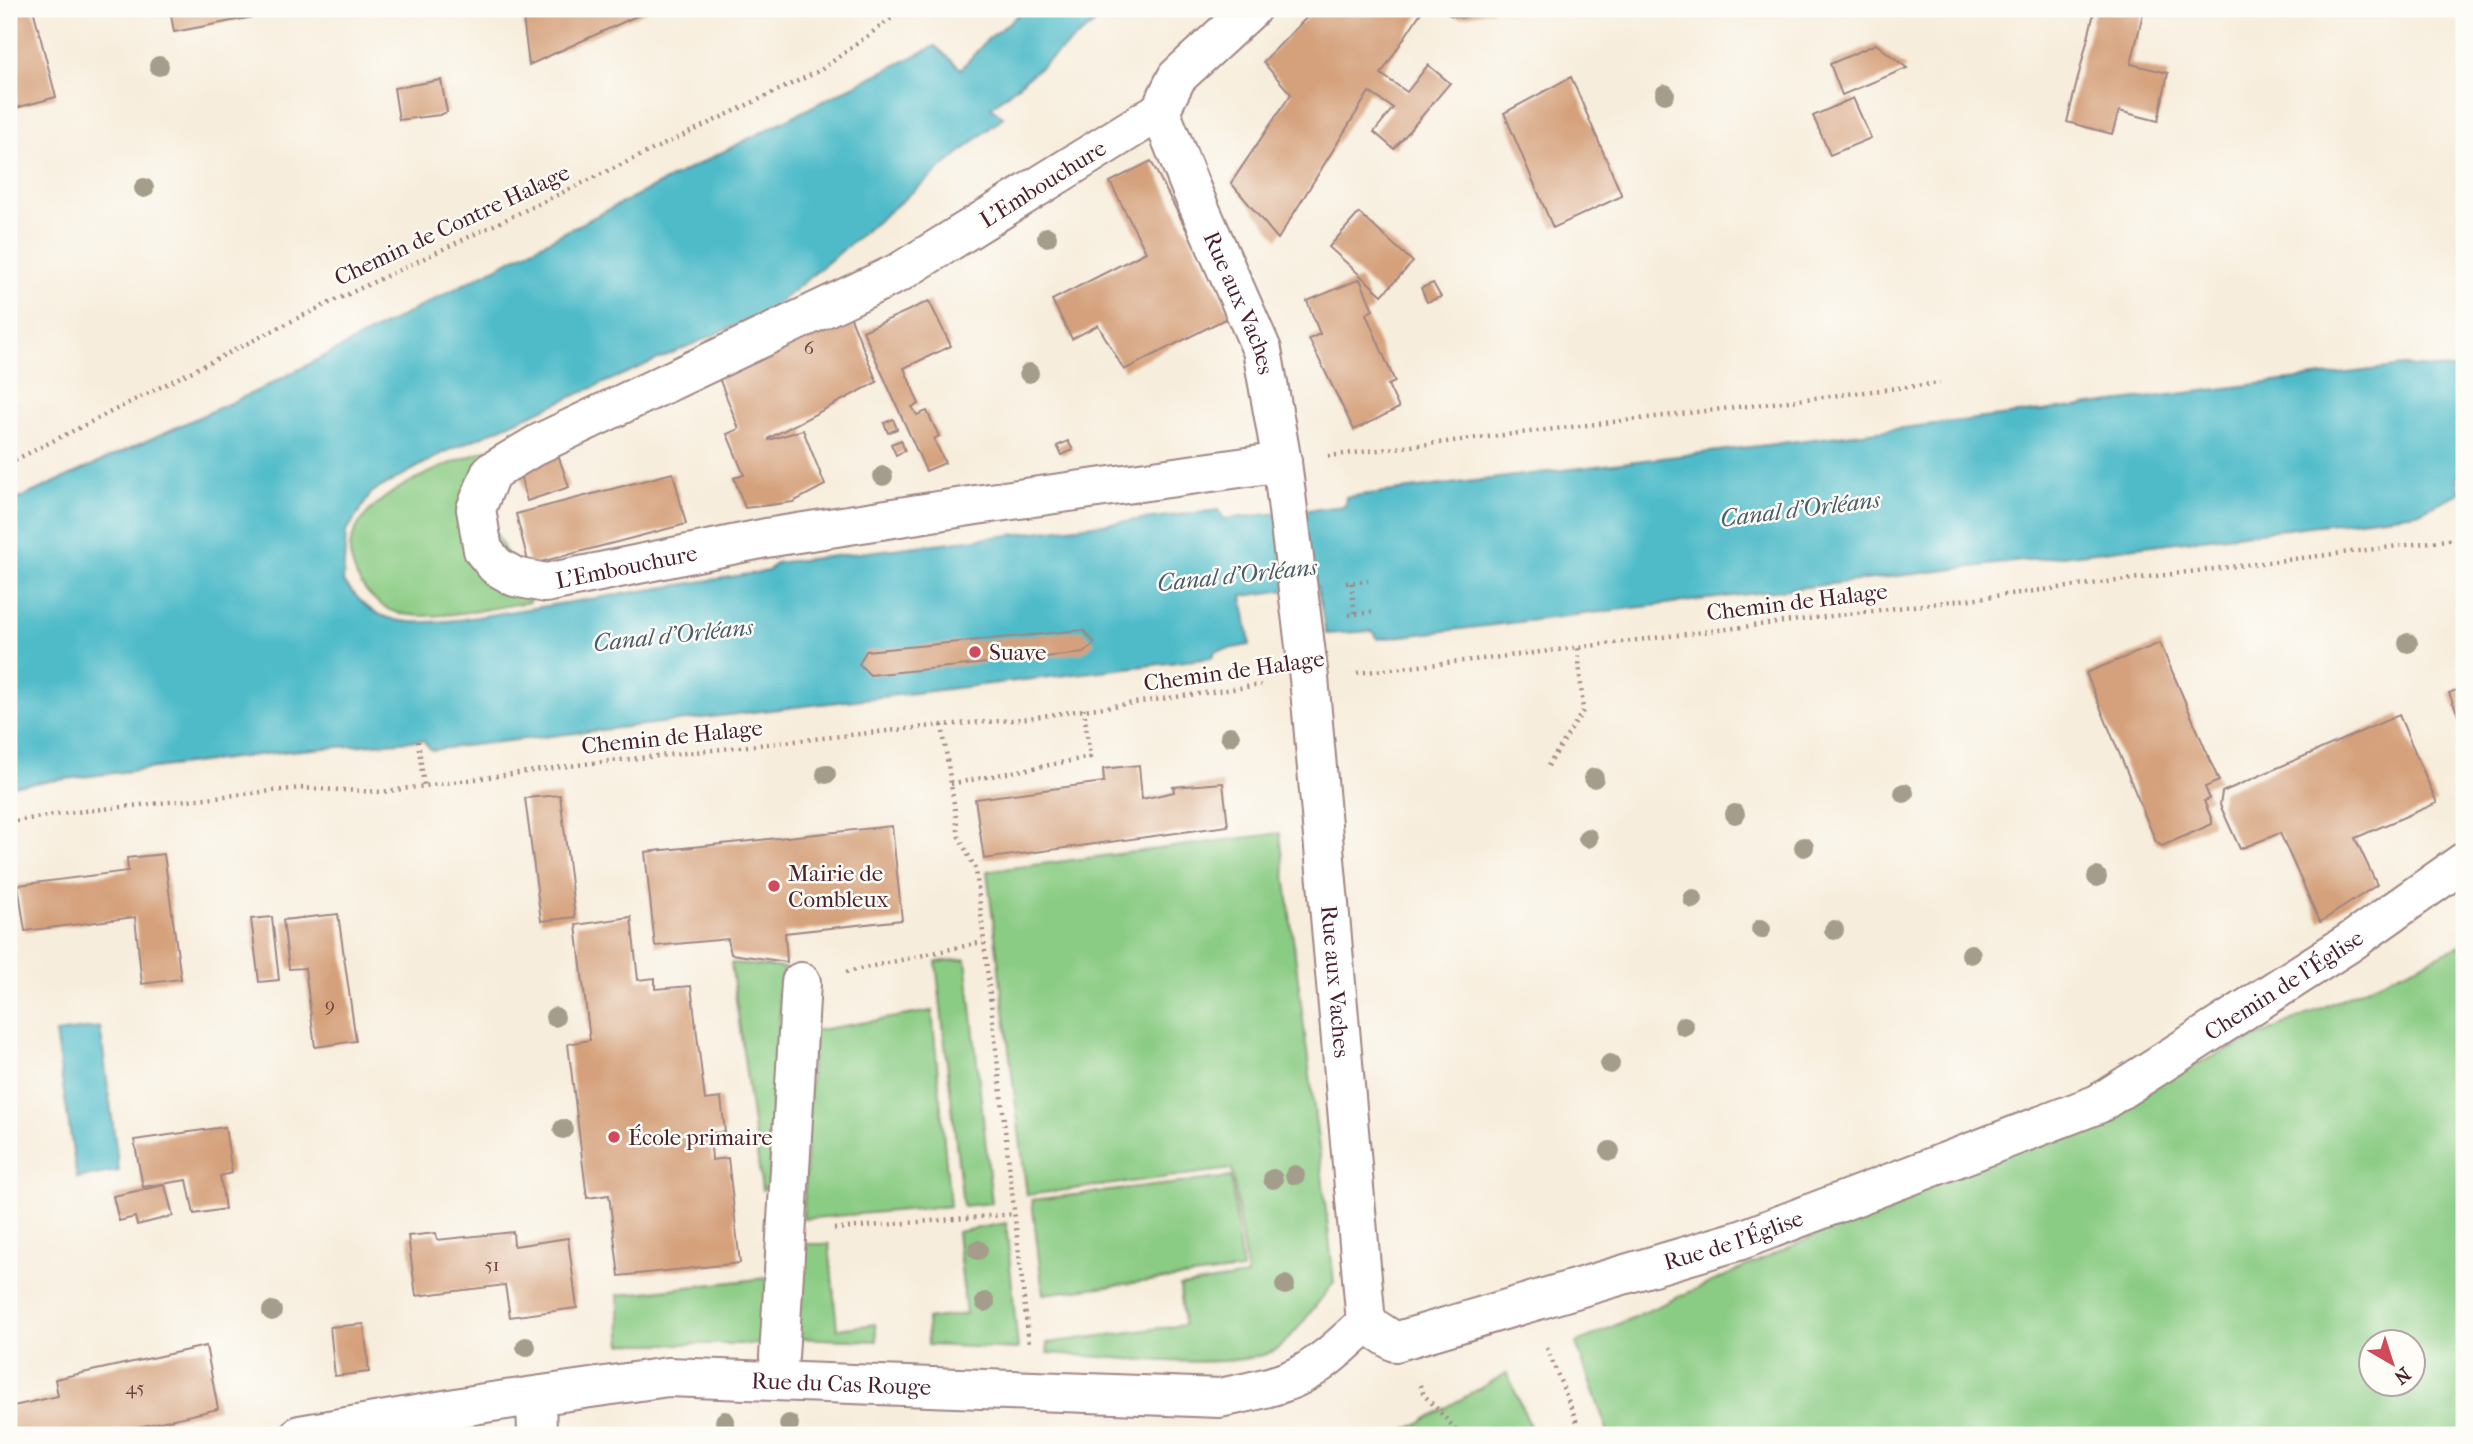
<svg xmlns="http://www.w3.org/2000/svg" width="2473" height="1444" font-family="'IM FELL French Canon',serif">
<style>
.green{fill:#8bcc84;stroke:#6a7658;stroke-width:2;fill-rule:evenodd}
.water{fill:#4fbbc9;stroke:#4c6d7a;stroke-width:2}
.building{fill:#d5a17c}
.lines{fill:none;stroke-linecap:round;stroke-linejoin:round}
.minor-casing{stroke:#a08684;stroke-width:42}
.path{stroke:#a08684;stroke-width:4.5;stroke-dasharray:2 5;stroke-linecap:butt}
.minor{stroke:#fff;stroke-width:38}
.tree{fill:#a49d8c}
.poi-dot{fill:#d1495b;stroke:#fdfcf7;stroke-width:2.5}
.labels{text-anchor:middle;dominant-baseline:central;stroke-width:5;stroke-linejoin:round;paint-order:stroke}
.number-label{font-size:19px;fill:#6d403f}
.street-label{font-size:23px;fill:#4a1f2b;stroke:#fdfcf7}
.poi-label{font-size:23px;fill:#4a1f2b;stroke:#fdfcf7;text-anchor:start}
.water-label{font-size:24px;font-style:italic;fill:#4c5d6a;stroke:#fdfcf7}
</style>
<rect width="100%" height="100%" fill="#fdfcf7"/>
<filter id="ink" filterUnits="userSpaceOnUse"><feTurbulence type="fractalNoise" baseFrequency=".0143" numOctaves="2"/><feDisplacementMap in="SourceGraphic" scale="14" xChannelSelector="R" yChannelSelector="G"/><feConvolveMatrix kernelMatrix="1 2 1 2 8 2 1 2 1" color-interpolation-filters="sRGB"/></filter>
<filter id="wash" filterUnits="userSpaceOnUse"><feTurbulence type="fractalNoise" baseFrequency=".00686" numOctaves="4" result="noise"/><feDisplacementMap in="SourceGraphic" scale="28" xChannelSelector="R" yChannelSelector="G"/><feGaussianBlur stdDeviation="1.57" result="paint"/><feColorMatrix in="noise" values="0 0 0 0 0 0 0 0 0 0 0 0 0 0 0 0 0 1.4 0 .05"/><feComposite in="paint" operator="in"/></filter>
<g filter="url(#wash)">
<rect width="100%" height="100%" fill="#f7eddc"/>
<g class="green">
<path d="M507,443L470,485L529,595L530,602C494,607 432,622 398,613C379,608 359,587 354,569C352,563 349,555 350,548C358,489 459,461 507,443Z"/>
<path d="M1280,833L1320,1157L1334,1282C1319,1300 1292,1341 1273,1351C1233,1372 1098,1356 1048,1353L1047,1343L1184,1325L1180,1286L1247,1276L1232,1169L1027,1195L987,871Z"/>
<path d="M2464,944V1435H1609L1576,1343ZM2372,1342H2414V1384H2372Z"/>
<path d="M966,959L992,1203L963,1206L936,962Z"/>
<path d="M731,963L784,968L772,1094L769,1187L762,1190Z"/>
<path d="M932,1011L950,1206L803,1219L813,1031Z"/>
<path d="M1231,1177L1242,1270L1043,1294L1032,1200Z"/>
<path d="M1006,1223L1018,1349L928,1345L927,1319L966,1314L957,1232Z"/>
<path d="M798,1244H829L837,1329L875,1324L877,1341L793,1338Z"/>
<path d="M768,1278L763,1344H622L618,1295Z"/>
<path d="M1507,1373L1534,1435H1398Z"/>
</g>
<g class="water">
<path d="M1026,9H1112L991,107L1003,117L769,311L443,453L372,492L346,532L343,582C351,590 358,599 366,606C391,627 428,623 458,620L768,571L776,563L1219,510L1224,519L1345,506L1346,497L2404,366L2464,370V472L2457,476L2460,493L2417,513L1378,639L1373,631L1326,634L1317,586L1242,596L1250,645L1216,651L1211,658L431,750L423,740L290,751L9,786V503L259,390L598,215L855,85L935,46L961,69L988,39Z"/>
<path d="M100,1027L119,1171L77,1178L55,1033Z"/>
</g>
<g id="blocks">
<g class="building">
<path d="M33,9L56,97L9,110V16Z"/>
<path d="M170,9H251L253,17L174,32Z"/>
<path d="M268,9H295V10L269,15Z"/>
<path d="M522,9H652L529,65Z"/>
<path d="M1315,9H1423L1381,74L1407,92L1428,65L1450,83L1394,149L1374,132L1393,108L1369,92L1278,239L1231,183L1291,94L1263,62Z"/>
<path d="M1442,9H1492L1493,10L1461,18L1450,15Z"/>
<path d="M2095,9H2144L2131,64L2168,73L2158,121L2119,111L2112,134L2067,122Z"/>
<path d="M1876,44L1907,68L1842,95L1830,64Z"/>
<path d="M1571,77L1622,196L1553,228L1504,113Z"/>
<path d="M441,80L447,112L440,115L399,120L394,88Z"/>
<path d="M1853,98L1871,138L1830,155L1813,116Z"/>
<path d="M1151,161L1231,316L1124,370L1098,325L1072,339L1052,300L1146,252L1110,182Z"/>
<path d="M1359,213L1413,262L1382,295L1329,247Z"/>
<path d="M1360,279L1373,310L1366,314L1395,382L1388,385L1399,408L1354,430L1309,339L1320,334L1307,301Z"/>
<path d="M1433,283L1441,297L1427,302L1421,288Z"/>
<path d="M929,301L951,346L904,368L919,404L912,407L917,415L927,411L939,436L934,439L945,463L926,471L863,331Z"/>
<path d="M847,308L877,382L769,438V440L803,430L825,485L793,502L745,508L734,478L744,475L727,434L739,429L717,373Z"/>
<path d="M893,419L897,429L888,433L884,423Z"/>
<path d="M901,440L905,451L896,455L891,444Z"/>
<path d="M1068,441L1073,450L1062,455L1057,446Z"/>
<path d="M556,449L569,487L527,501L518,467Z"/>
<path d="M673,473L686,524L529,565L516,514Z"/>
<path d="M1083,630L1095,643L1083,653L870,675L859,664L866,651Z"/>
<path d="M2160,643L2219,781L2205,787L2210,799L2204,801L2212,820V824L2162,846L2156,842L2086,673Z"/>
<path d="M2464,687V729L2449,693Z"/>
<path d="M2399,715L2437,803L2355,838L2377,885L2320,922L2280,833L2240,849L2220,805L2222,792Z"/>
<path d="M1139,765L1142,799L1174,792L1173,787L1223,783L1228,826L984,859L975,799L1104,782L1103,769Z"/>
<path d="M560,795L575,917L541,921L525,798Z"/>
<path d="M892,826L902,920L785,933L787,962L731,954L728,939L655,946L645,852Z"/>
<path d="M164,854L181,979L142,984L135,917L25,931L18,885L128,871L127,858Z"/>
<path d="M338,914L356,1041L315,1047L305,968L289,969L283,920Z"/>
<path d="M272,917L279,980L259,982L251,919Z"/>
<path d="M631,917L638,980L655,978V989L691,986L705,1100L721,1098L725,1132L710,1133L712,1160L728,1158L740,1263L619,1276L609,1195L587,1198L568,1044L590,1040L576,925Z"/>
<path d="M225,1127L232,1173L220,1176L225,1209L194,1214L187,1180L143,1187L134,1140Z"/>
<path d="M165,1185L173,1216L137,1225L135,1217L119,1221L113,1196Z"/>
<path d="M513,1232L514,1246L568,1238L577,1308L510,1317L505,1285L416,1296L408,1236L436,1233L437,1240Z"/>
<path d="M364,1324L369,1372L335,1376L330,1327Z"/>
<path d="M206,1346L218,1409L103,1435H9V1407L58,1396L55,1379Z"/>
</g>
</g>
</g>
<g filter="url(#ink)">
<use href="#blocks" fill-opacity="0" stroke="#a08684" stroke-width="2"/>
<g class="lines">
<defs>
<g id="minor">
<path id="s1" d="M1160,111L900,272L538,444L491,472L476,509L483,550L496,566L515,577L546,583L766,538L976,505L1282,462"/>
<path id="s2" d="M1160,111L1192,191L1262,350L1282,462L1309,678L1366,1323"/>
<path d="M1160,111L1177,77L1251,9"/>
<path id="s3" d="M1366,1323L1395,1342L1741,1240L2098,1104L2349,943L2464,862"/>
<path d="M779,1357L801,982"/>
<path d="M536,1397L537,1435"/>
<path id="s4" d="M300,1435L485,1403L668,1377L1220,1398C1244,1393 1268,1389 1290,1380C1319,1368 1343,1344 1366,1323"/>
</g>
</defs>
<use href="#minor" class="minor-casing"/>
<g class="path">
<path d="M1328,456L1940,383"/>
<path d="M9,463L302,316L821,70L904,9"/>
<path d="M1346,583L1368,581"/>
<path d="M1351,583L1355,615"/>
<path d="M1349,615L1372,612"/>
<path d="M1357,673L1500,657L2464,538"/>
<path d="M942,725L959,837L976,870L1029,1344"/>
<path d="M418,741L424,786"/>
<path d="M1548,766L1583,711L1578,648"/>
<path d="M951,784L1090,757L1084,709"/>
<path d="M9,822L67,813L300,788L381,792L584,764L942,725L1013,720L1261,685"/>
<path d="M846,972L983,942"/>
<path d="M834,1229L1015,1214"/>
<path d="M1547,1348L1582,1435"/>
<path d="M1420,1385L1424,1395L1461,1435"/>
</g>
<use href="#minor" class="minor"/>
</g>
<g class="tree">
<circle cx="159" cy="66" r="10"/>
<circle cx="1665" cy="94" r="10"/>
<circle cx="144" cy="188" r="10"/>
<circle cx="1047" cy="237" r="10"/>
<circle cx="1029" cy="373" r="10"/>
<circle cx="883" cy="476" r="10"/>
<circle cx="2408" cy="643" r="10"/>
<circle cx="1230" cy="736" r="10"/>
<circle cx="826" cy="774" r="10"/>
<circle cx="1594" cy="778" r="10"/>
<circle cx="1904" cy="793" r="10"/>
<circle cx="1735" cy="814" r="10"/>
<circle cx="1588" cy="838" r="10"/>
<circle cx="1804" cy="847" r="10"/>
<circle cx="2097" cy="877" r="10"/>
<circle cx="1693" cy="899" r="10"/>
<circle cx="1761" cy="929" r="10"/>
<circle cx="1834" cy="930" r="10"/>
<circle cx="1971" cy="954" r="10"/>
<circle cx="555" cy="1017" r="10"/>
<circle cx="1684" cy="1026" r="10"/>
<circle cx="1610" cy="1064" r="10"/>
<circle cx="563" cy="1129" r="10"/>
<circle cx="1610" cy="1151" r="10"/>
<circle cx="1295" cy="1175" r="10"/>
<circle cx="1273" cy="1179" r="10"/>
<circle cx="978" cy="1250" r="10"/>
<circle cx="1285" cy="1285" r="10"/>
<circle cx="985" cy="1302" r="10"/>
<circle cx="272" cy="1311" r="10"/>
<circle cx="526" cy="1347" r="10"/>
<circle cx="725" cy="1421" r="10"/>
<circle cx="789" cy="1424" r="10"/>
</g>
</g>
<g class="poi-dot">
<circle cx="975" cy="652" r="7"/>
<circle cx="774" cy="886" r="7"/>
<circle cx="614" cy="1137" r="7"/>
</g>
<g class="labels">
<g class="number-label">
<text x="809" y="348">6</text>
<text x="330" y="1005">9</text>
<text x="492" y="1265">51</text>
<text x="135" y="1388">45</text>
</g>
<g class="street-label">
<text transform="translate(1043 184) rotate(-32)">L'Embouchure</text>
<text transform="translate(452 225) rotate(-25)">Chemin de Contre Halage</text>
<text stroke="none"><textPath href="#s2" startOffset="208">Rue aux Vaches</textPath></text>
<text stroke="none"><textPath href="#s1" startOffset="999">L'Embouchure</textPath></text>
<text transform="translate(1797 602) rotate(-7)">Chemin de Halage</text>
<text transform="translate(1234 671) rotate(-8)">Chemin de Halage</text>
<text transform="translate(672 737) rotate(-6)">Chemin de Halage</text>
<text stroke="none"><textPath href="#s2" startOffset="896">Rue aux Vaches</textPath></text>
<text stroke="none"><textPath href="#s3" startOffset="998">Chemin de l'Église</textPath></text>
<text stroke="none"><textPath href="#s3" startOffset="388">Rue de l'Église</textPath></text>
<text stroke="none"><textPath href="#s4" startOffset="546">Rue du Cas Rouge</textPath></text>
</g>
<g class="poi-label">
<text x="989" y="652">Suave</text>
<text x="788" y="873">Mairie de<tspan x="788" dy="26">Combleux</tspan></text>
<text x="628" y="1137">École primaire</text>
</g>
<g class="water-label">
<text transform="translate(1800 509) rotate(-7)">Canal d'Orléans</text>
<text transform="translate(1237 575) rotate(-6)">Canal d'Orléans</text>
<text transform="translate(673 635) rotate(-6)">Canal d'Orléans</text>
</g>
</g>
<rect width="2473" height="1444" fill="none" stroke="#fdfcf7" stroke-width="35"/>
<g transform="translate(2392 1363) rotate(141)"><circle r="33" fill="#fdfcf7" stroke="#b5a4a5" stroke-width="2"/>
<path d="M0-5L12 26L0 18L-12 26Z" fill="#d1495b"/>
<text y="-10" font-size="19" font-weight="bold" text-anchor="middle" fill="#4a1f2b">N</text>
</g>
</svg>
